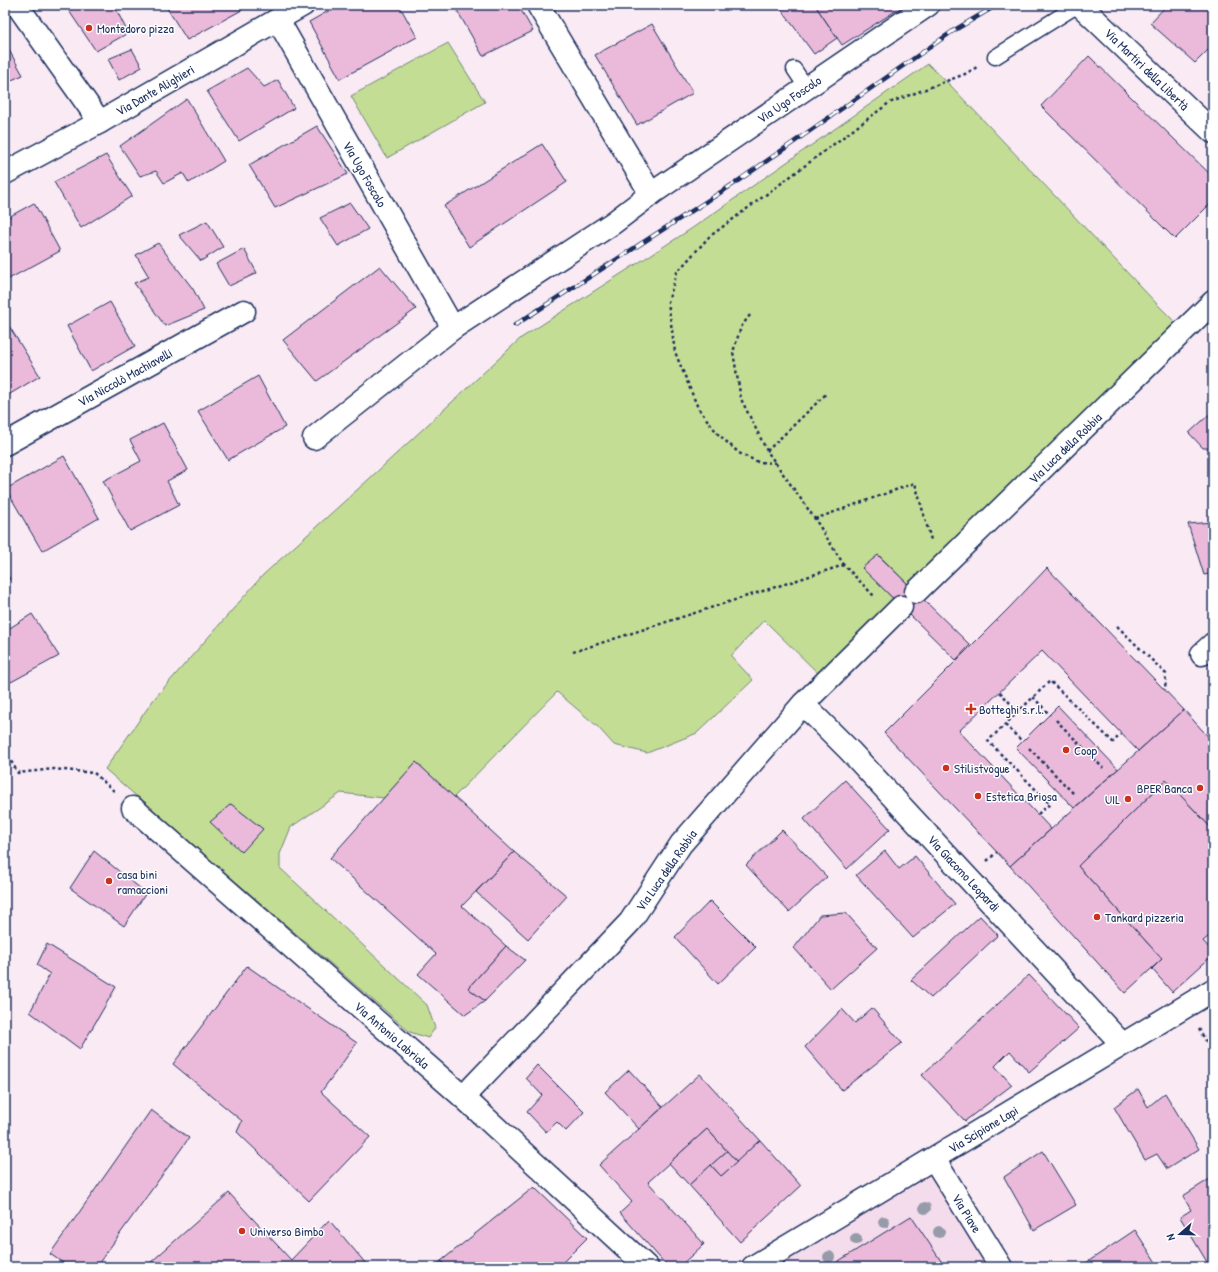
<svg xmlns="http://www.w3.org/2000/svg" width="1218" height="1272" font-family="'Patrick Hand',sans-serif">
<style>
.built{fill:#f5dcec}
.green{fill:#c4dd94;stroke:#708679}
.building{fill:#ebbada;stroke:#1b2f5e}
.lines{fill:none;stroke-linecap:round;stroke-linejoin:round}
.lane-casing{stroke:#1b2f5e;stroke-width:17}
.street-casing{stroke:#1b2f5e;stroke-width:25}
.path{stroke:#1b2f5e;stroke-width:2.5;stroke-dasharray:3 3;stroke-linecap:butt}
.lane{stroke:#fff;stroke-width:14}
.street{stroke:#fff;stroke-width:22}
.rail-casing{stroke:#1b2f5e;stroke-width:4.5}
.rail{stroke:#fff;stroke-width:3;stroke-dasharray:9;stroke-linecap:butt}
.tree{fill:#969ba9}
.poi-dot{fill:#c8321e;stroke:#fff;stroke-width:1.5}
.labels{text-anchor:middle;dominant-baseline:central;stroke-width:3;stroke-linejoin:round;paint-order:stroke}
.poi-label{font-size:13px;fill:#1b2f5e;stroke:#fff;text-anchor:start}
.street-label{font-size:13px;fill:#1b2f5e;stroke:#fff}
</style>
<rect width="100%" height="100%" fill="#f9eaf4"/>
<filter id="ink" filterUnits="userSpaceOnUse"><feTurbulence type="fractalNoise" baseFrequency=".025" numOctaves="2"/><feDisplacementMap in="SourceGraphic" scale="8" xChannelSelector="R" yChannelSelector="G"/><feConvolveMatrix kernelMatrix="1 2 1 2 8 2 1 2 1" color-interpolation-filters="sRGB"/></filter>
<g filter="url(#ink)">
<path class="built" d="M934,1159L1001,1267H753Z"/>
<g class="green">
<path d="M448,43L485,102L387,158L351,96Z"/>
<path d="M928,64L952,87L1156,303L1184,331L916,592L879,555L863,568L901,607L826,681L764,620L731,656L753,680L697,733L647,753L614,745L597,726L557,692L454,797L416,762L384,798L341,793L291,827L280,854V868L427,1005L435,1028L428,1038L410,1032L105,769L154,699L263,575L368,480L521,338L691,229Z"/>
</g>
<g class="building">
<path d="M65,5H114L128,33L96,51Z"/>
<path d="M165,5H251L187,40Z"/>
<path d="M339,5H399L417,37L340,79L309,22Z"/>
<path d="M454,5H518L533,31L483,56Z"/>
<path d="M778,5H815L837,38L814,54Z"/>
<path d="M815,5H905L842,45Z"/>
<path d="M1167,5H1213V45L1195,63L1150,23Z"/>
<path d="M652,24L693,93L637,125L595,55Z"/>
<path d="M5,43L23,75L5,83Z"/>
<path d="M132,49L142,67L119,80L108,59Z"/>
<path d="M1089,56L1213,177V201L1175,239L1041,106Z"/>
<path d="M247,68L264,87L278,80L294,108L239,141L207,91Z"/>
<path d="M187,99L224,161L189,183L183,173L164,183L156,171L140,176L120,146Z"/>
<path d="M317,126L348,174L275,208L249,165Z"/>
<path d="M542,144L567,182L469,247L444,206Z"/>
<path d="M106,155L132,196L81,228L54,182Z"/>
<path d="M34,203L60,251L5,281V219Z"/>
<path d="M350,203L368,229L338,246L320,218Z"/>
<path d="M207,221L223,247L201,261L179,235Z"/>
<path d="M158,243L193,289L204,310L165,326L134,283L149,277L136,255Z"/>
<path d="M244,249L257,273L229,286L216,264Z"/>
<path d="M380,266L416,309L317,381L283,340Z"/>
<path d="M110,302L135,346L91,371L67,326Z"/>
<path d="M6,321L40,376L5,397V322Z"/>
<path d="M258,376L285,427L228,460L198,411Z"/>
<path d="M1213,411V448H1203L1189,433Z"/>
<path d="M163,423L188,470L167,481L179,505L130,531L103,481L141,461L130,440Z"/>
<path d="M64,456L99,518L42,551L6,489Z"/>
<path d="M1213,522V573L1204,575L1188,524Z"/>
<path d="M878,555L970,645L956,660L862,568Z"/>
<path d="M1047,568L1184,710L1138,751L1042,651L959,731L1051,829L1010,866L884,733L1009,608Z"/>
<path d="M5,570L10,579L5,582Z"/>
<path d="M32,614L59,656L11,682L5,672V631Z"/>
<path d="M1058,706L1118,769L1074,808L1016,748Z"/>
<path d="M1184,710L1213,742V830L1166,780L1078,866L1162,959L1125,993L1010,866Z"/>
<path d="M416,762L514,852L462,906L506,946L468,988L485,1001L465,1015L418,974L436,954L330,858Z"/>
<path d="M845,780L890,829L847,869L804,819Z"/>
<path d="M1166,780L1213,830V933L1203,941L1213,952V955L1172,992L1152,969L1162,959L1078,866Z"/>
<path d="M231,804L263,829L242,852L210,822Z"/>
<path d="M782,830L827,877L789,912L746,865Z"/>
<path d="M94,851L146,893L124,926L70,888Z"/>
<path d="M885,851L899,869L915,856L955,904L913,938L856,875Z"/>
<path d="M514,852L567,896L528,939L476,892Z"/>
<path d="M710,901L756,947L718,984L675,937Z"/>
<path d="M846,913L877,948L831,989L794,948L820,915Z"/>
<path d="M980,916L998,935L931,998L911,980Z"/>
<path d="M47,944L116,987L80,1049L30,1012L50,974L37,965Z"/>
<path d="M506,946L525,960L485,1001L468,988Z"/>
<path d="M247,966L357,1043L321,1092L370,1137L309,1201L237,1132L242,1121L173,1064Z"/>
<path d="M1029,975L1079,1028L1029,1072L1010,1051L995,1066L1012,1085L965,1121L922,1075Z"/>
<path d="M872,1008L902,1043L842,1090L805,1047L842,1009L855,1023Z"/>
<path d="M537,1065L584,1112L566,1131L557,1122L546,1132L527,1112L542,1095L526,1078Z"/>
<path d="M629,1070L663,1107L639,1129L605,1092Z"/>
<path d="M700,1074L760,1140L737,1162L707,1129L648,1182L704,1244L679,1267H668L620,1213L632,1202L599,1165Z"/>
<path d="M1138,1089L1148,1107L1165,1093L1199,1149L1167,1169L1157,1154L1145,1160L1114,1107Z"/>
<path d="M151,1110L189,1138L96,1267H69L50,1254Z"/>
<path d="M707,1129L727,1151L689,1185L669,1163Z"/>
<path d="M760,1140L801,1186L740,1242L689,1185L711,1165L721,1176Z"/>
<path d="M727,1151L737,1162L721,1176L711,1165Z"/>
<path d="M1043,1151L1076,1205L1034,1230L1004,1177Z"/>
<path d="M1213,1177V1267H1210L1180,1217L1191,1210L1183,1196Z"/>
<path d="M534,1187L587,1238L558,1267H446L441,1261Z"/>
<path d="M229,1193L291,1260L329,1220L367,1265L365,1267H153L150,1263Z"/>
<path d="M911,1216L945,1267H829Z"/>
<path d="M1135,1230L1159,1267H1080Z"/>
<path d="M441,1261L446,1267H434Z"/>
</g>
<g class="lines">
<defs>
<g id="lane">
<path d="M995,57L1078,5"/>
<path d="M794,69L806,87"/>
</g>
<g id="street">
<path d="M17,5L100,122"/>
<path d="M538,5L651,194"/>
<path d="M1080,5L1213,132"/>
<path d="M278,20L453,328L613,223L651,194L928,5"/>
<path d="M5,173L100,122L303,5"/>
<path d="M314,438L453,328"/>
<path d="M5,444L244,311"/>
<path d="M916,592L1213,302"/>
<path d="M1202,654L1213,644"/>
<path d="M803,704L850,751L1122,1044"/>
<path d="M133,808L463,1097L647,1267"/>
<path d="M463,1097L630,922L681,844L803,704L901,607"/>
<path d="M934,1159L1001,1267"/>
<path d="M753,1267L1213,990"/>
</g>
</defs>
<use href="#lane" class="lane-casing"/>
<use href="#street" class="street-casing"/>
<g class="path">
<path d="M750,315L741,327L733,352L741,399L767,451L815,519L844,565L874,596"/>
<path d="M767,451L827,393"/>
<path d="M776,463L758,462L739,453L718,434L698,408L675,352L668,302L677,272L709,237L889,103L965,74L977,67"/>
<path d="M815,519L915,483L931,540"/>
<path d="M1117,626L1166,674L1165,690"/>
<path d="M573,652L844,565"/>
<path d="M1000,692L1018,712"/>
<path d="M1033,697L1050,715"/>
<path d="M1056,720L1103,768"/>
<path d="M1005,725L1022,741"/>
<path d="M1029,748L1074,794"/>
<path d="M5,751L18,773L54,769L94,773L114,791"/>
<path d="M1038,814L1050,804L988,741L1050,681L1113,742L1121,734"/>
<path d="M987,861L997,852"/>
<path d="M1209,947L1213,943"/>
<path d="M1199,1029L1213,1053"/>
</g>
<use href="#lane" class="lane"/>
<use href="#street" class="street"/>
<defs>
<path id="rail" d="M515,325L735,183L953,31L997,5"/>
</defs>
<use href="#rail" class="rail-casing"/>
<use href="#rail" class="rail"/>
</g>
<g class="tree">
<circle cx="925" cy="1208" r="6"/>
<circle cx="884" cy="1222" r="6"/>
<circle cx="939" cy="1232" r="6"/>
<circle cx="856" cy="1239" r="6"/>
<circle cx="829" cy="1257" r="6"/>
</g>
</g>
<g class="poi-dot">
<circle cx="89" cy="28" r="4"/>
<path d="M969 703h4v4h4v4h-4v4h-4v-4h-4v-4h4z"/>
<circle cx="1066" cy="750" r="4"/>
<circle cx="946" cy="768" r="4"/>
<circle cx="1200" cy="788" r="4"/>
<circle cx="978" cy="796" r="4"/>
<circle cx="1128" cy="799" r="4"/>
<circle cx="109" cy="881" r="4"/>
<circle cx="1097" cy="917" r="4"/>
<circle cx="242" cy="1231" r="4"/>
</g>
<g class="labels">
<g class="poi-label">
<text x="97" y="28">Montedoro pizza</text>
<text x="979" y="709">Botteghi s.r.l.</text>
<text x="1074" y="750">Coop</text>
<text x="954" y="768">Stilistvogue</text>
<text x="1192" y="788" text-anchor="end">BPER Banca</text>
<text x="986" y="796">Estetica Briosa</text>
<text x="1120" y="799" text-anchor="end">UIL</text>
<text x="117" y="874">casa bini<tspan x="117" dy="15">ramaccioni</tspan></text>
<text x="1105" y="917">Tankard pizzeria</text>
<text x="250" y="1231">Universo Bimbo</text>
</g>
<g class="street-label">
<text transform="translate(1147 69) rotate(44)">Via Martiri della Libertà</text>
<text transform="translate(155 90) rotate(-30)">Via Dante Alighieri</text>
<text transform="translate(789 99) rotate(-34)">Via Ugo Foscolo</text>
<text transform="translate(365 174) rotate(60)">Via Ugo Foscolo</text>
<text transform="translate(125 377) rotate(-29)">Via Niccolò Machiavelli</text>
<text transform="translate(1065 448) rotate(-44)">Via Luca della Robbia</text>
<text transform="translate(666 870) rotate(-55)">Via Luca della Robbia</text>
<text transform="translate(964 873) rotate(47)">Via Giacomo Leopardi</text>
<text transform="translate(392 1035) rotate(41)">Via Antonio Labriola</text>
<text transform="translate(983 1129) rotate(-31)">Via Scipione Lapi</text>
<text transform="translate(967 1213) rotate(58)">Via Piave</text>
</g>
</g>
<rect width="1218" height="1272" fill="none" stroke="#fff" stroke-width="20"/>
<rect x="10" y="10" width="1198" height="1252" fill="none" stroke="#1b2f5e" stroke-width="1.5" filter="url(#ink)"/>
<g transform="translate(1180 1234) rotate(250)" stroke="#ffffff" stroke-width="3" paint-order="stroke">
<path d="M0-3L7 15L0 10L-7 15Z" fill="#1b2f5e"/>
<text y="-6" font-size="11" font-weight="bold" text-anchor="middle" fill="#1b2f5e">N</text>
</g>
</svg>
